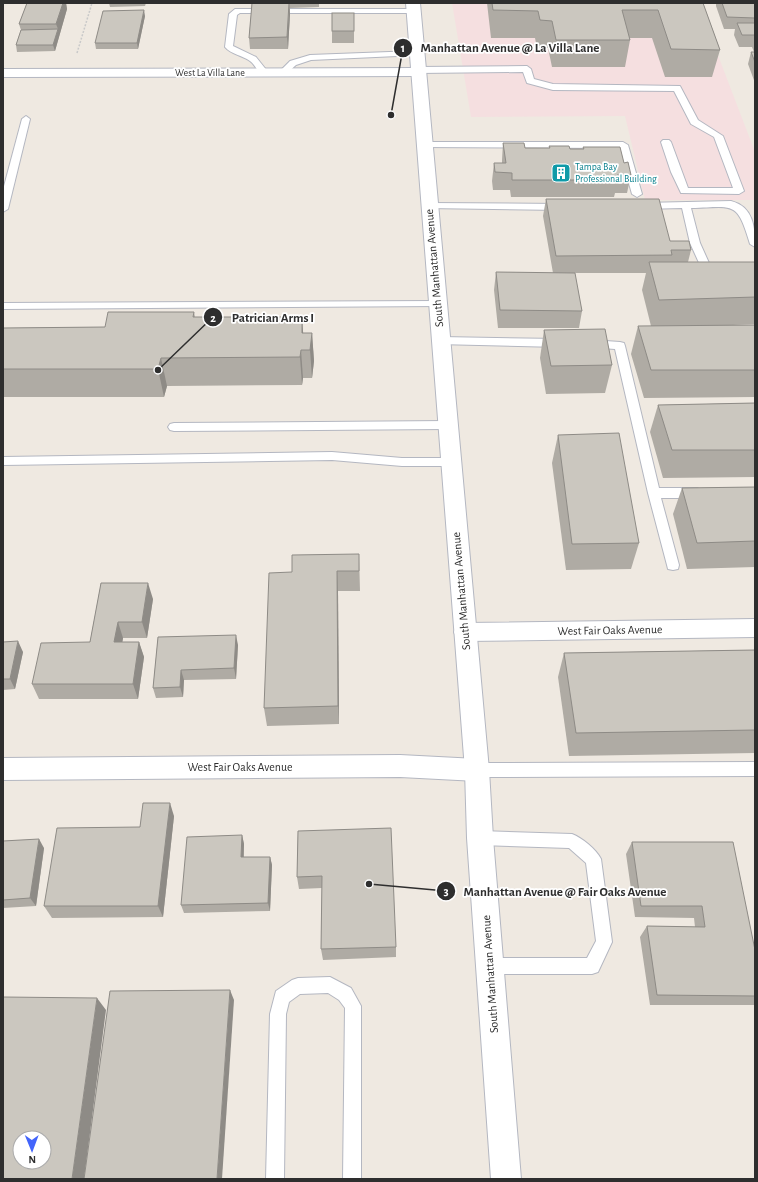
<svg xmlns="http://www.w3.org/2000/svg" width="758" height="1182" font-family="'Alegreya Sans',sans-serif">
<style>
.medical{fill:#f5dfe0}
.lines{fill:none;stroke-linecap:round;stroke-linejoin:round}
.service-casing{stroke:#b4b7c1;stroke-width:2}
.minor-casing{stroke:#b4b7c1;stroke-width:2}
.secondary-casing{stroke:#b4b7c1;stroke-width:2}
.path{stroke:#c9c9c9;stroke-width:1.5;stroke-dasharray:2 1.5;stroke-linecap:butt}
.service{fill:#fff;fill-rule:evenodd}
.minor{fill:#fff;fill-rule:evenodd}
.secondary{fill:#fff;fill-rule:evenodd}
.wall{fill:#afaba4}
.shaded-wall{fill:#8e8b86}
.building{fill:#cbc7bf;stroke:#8e8b86;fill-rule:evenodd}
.labels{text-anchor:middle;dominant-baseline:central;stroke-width:3.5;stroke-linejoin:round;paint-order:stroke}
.far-street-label{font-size:10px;fill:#2e2e2e;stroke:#fff}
.far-culture-label{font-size:10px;fill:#0d838f;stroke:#fff;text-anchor:start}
.street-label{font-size:12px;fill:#2e2e2e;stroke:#fff}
.leader{fill:none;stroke:#2e2e2e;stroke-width:1.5}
.callout-dot{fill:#2e2e2e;stroke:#fff;stroke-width:1.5}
.mark-label{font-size:12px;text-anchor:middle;font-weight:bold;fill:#fff}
.callout-label{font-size:13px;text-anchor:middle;font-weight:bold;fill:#2e2e2e;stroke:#fff;stroke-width:3.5;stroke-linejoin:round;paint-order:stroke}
</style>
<rect width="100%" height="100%" fill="#efe9e1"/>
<path class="medical" d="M452,3H698L755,152V200H645L625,116L471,117Z"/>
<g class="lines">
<defs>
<g id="service">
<path d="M235,9H413L417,11L413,13H240L237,15L233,46L256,57L268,72L264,75C257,73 256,65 250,61C242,55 232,55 225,47L229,14Z"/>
<path d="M416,51L420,53L419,55L311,60L296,65L286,74L283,75L279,72L290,61L310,55Z"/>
<path d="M527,66L531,69L534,79L553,84L680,86L698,120L723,136L744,191L739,194L681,193L671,172L661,142L663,140H669L671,142L688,188H733L714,137L691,124L674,91L553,90L527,83L523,72L418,73L414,70L418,67Z"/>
<path d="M26,116L30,119L8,209L3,212V190L22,119Z"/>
<path d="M424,142H623L628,145L642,194L637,197L632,194L619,148L421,147L419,145Z"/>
<path d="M731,201C754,207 755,228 755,247L750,244C737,200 734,207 691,208L700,243L709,263L722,267L723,269L718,272L701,267L700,265L690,243L682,208L643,209L638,206L643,203Z"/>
<path d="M429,203L561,204L566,207L561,210L426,208L424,206Z"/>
<path d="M437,301L441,302L442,304L441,306L3,309V303Z"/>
<path d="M441,337L559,339L563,340L564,343L563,346L559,347L437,344L436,341L437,338Z"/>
<path d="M591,340L620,342L624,343L625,346L659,488H697L701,490L703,493L701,496L697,498H661L679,565L678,569L673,570L668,569L667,565L648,493L615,349L587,347L586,344L587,341Z"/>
<path d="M447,421L451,422L453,425L451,428L447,429L174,431L170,430L168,427L170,424L174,423Z"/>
<path d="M332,452L402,458H450L454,459L456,462L454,465L450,466H402L332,460L3,465V457Z"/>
<path d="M755,762V776L477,777L472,775L470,770L472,765L477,763Z"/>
<path d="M480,831L572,834C582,838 596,849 601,859L612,942L598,972L592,974H489L483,972L481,966L483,960L489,958H587L596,941L586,863L569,848L480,845L475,843L472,838L475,833Z"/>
<path d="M330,977L351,988L361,1006V1179H343L345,1008L339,1000L328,993L300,994L289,1002L286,1014L284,1179H266L270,1014L276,991L292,980L298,978Z"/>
</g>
<g id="minor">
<path d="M418,68L423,69L425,72L423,75L418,76L3,77V69Z"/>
<path d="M755,619V637L465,641L457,639L454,632L457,625L465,623Z"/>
<path d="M400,755L477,759L486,762L489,770L486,778L477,781L400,777L3,780V758Z"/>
</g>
<path id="secondary" d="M406,3H420L489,770L493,838L521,1179H491L467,838L465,770Z"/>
</defs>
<use href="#service" class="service-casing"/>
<use href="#minor" class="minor-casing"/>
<use href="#secondary" class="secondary-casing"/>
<path class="path" d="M77,53L92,3"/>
<use href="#service" class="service"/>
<use href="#minor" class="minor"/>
<use href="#secondary" class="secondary"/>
</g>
<g class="wall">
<path d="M27,3H66L67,9L55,51L17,52L16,45L21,30L19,24Z"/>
<path d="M109,3H146L145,6L110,7Z"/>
<path d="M252,3H319V7L290,8V14L288,49H250L249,38Z"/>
<path d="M487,3H703L720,50L712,77H665L652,38H629L630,40L625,67H552L548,48H537L535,38H491Z"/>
<path d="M716,3H755V83L748,64L751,52H754L752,47H739L734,35L735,29H724L716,6Z"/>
<path d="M354,13V43H332V31Z"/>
<path d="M145,16L138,49H96L95,43Z"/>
<path d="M503,143L525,148H549V146L570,149H583V147L624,163L631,175L627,193H615L614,197H511L510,190H493L492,181L494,163H502V160Z"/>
<path d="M546,199L670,241L691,250L688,262H755V324L733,325H755V397L644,398L631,354L638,326H651L642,290L646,273H574L582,311L579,328H498L494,290L496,272L553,273L543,216Z"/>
<path d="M194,312L195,317L304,333H312L314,361L312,378H303L302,385L167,386L164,397H3V328L105,327Z"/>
<path d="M544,330L612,365L605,393L546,394L540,358Z"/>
<path d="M755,403V477L663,478L650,432L658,405Z"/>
<path d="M558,435L639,543L631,569L566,570L552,463Z"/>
<path d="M755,487V567L687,569L673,514L682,488Z"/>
<path d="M359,554L360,591H338L339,724L267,726L264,708L292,572Z"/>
<path d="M101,583L153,599L147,638H123L122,642H139L144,657L138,699H39L32,684L90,642Z"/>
<path d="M158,637L238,645L236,679L184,680L183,697L156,698L153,688Z"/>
<path d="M3,642L23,652L15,689L3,690Z"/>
<path d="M755,650V753L569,756L558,677L564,653Z"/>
<path d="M174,816L163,917L52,918L44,906L140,827Z"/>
<path d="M298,831L396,947V957L323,960L321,949L322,888L299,889L297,877Z"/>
<path d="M242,835L244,844V857H270L272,865L270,911L184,913L181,905Z"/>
<path d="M3,841L44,848L36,906L3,908Z"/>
<path d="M632,842L755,950V1005H650L640,937L647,926L695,927L694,918L635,917L626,854Z"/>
</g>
<g class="shaded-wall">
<path d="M63,3H66L67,9L55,51L53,45L58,29L56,24Z"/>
<path d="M290,3V14L288,49L287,37Z"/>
<path d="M144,10L145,16L138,49L137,43Z"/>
<path d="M302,317L304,345L302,333Z"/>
<path d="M312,333L314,361L312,378L310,350Z"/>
<path d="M301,350L303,378L302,385L300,357Z"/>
<path d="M161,358L167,386L164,397L158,369Z"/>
<path d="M337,571L338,591L339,724L338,706Z"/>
<path d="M148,583L153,599L147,638L142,622Z"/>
<path d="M118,622L123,638L120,658L114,642Z"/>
<path d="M236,635L238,645L236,679L234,668Z"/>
<path d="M18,641L23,652L15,689L10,679Z"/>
<path d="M139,642L144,657L138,699L133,684Z"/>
<path d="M181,670L184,680L183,697L180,687Z"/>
<path d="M170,803L174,816L163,917L158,906Z"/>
<path d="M242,835L244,844L243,866L241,857Z"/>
<path d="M39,839L44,848L36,906L30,898Z"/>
<path d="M270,857L272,865L270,911L268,903Z"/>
<path d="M230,990L234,1000L222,1179H217Z"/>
<path d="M97,998L106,1010L84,1179H72Z"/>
</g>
<g class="building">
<path d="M27,3H63L56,24H19Z"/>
<path d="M252,3H289L287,37L249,38Z"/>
<path d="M492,3H703L720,50L671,49L658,10H622L630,40H556L552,21L540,20L538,11L493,10Z"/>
<path d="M722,3H755V18L727,17Z"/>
<path d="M144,10L137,43H95L103,11Z"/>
<rect x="332" y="13" width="22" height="18"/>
<path d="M737,23H755V35H742Z"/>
<path d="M58,29L53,45H16L21,30Z"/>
<path d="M751,52H755V62Z"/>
<path d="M503,143H524L525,148H550L549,146H569L570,149H584L583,147H620L624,163L628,162L631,175H617L618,180H512V173L495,172L494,163H506Z"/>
<path d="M546,199H659L670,241H689L691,250H671L672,255L556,256Z"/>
<path d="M649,262H755V297L659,300Z"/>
<path d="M496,272L575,273L582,311L500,310Z"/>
<path d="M108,312H194L193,317H302V333H312L310,350H301L300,357L161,358L158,369H3V328L105,327Z"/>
<path d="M755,325V370H651L638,326Z"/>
<path d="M605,329L612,365L551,366L544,330Z"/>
<path d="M755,403V450H672L658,405Z"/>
<path d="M619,433L639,543L572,544L558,435Z"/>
<path d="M755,487V541L697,543L682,488Z"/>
<path d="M359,554V571H337L338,706L264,708L269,573L292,572V555Z"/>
<path d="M101,583H148L142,622H118L114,642H139L133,684H32L41,643L90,642Z"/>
<path d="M236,635L234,668L181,670L180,687L153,688L158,637Z"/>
<path d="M18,641L10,679H3V642Z"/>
<path d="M755,650V730L576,733L564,653Z"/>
<path d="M143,803H170L158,906H44L57,828L140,827Z"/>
<path d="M391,828L396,947L321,949L322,876L297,877L298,831Z"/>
<path d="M242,835L241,857H270L268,903L181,905L187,837Z"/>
<path d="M39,839L30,898L3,900V841Z"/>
<path d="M632,842H733L755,950V996L657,995L647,926L705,927L702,906H641Z"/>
<path d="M230,990L217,1179H84L110,991Z"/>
<path d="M3,997L97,998L72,1179H3ZM20,1138H44V1162H20Z"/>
</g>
<defs>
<symbol id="building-square" viewBox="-11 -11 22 22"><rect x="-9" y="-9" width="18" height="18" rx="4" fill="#0f9aa8" stroke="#fff"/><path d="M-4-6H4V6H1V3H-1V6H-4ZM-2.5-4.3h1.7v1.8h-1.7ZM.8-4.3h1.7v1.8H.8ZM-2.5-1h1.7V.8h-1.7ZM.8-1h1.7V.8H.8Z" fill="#fff"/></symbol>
</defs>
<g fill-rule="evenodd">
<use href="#building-square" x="550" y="162" width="22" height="22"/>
</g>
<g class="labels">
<g class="far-street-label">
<text x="210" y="73">West La Villa Lane</text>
</g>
<g class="far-culture-label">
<text x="575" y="167">Tampa Bay<tspan x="575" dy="12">Professional Building</tspan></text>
</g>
<g class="street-label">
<text transform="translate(434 268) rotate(-95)">South Manhattan Avenue</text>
<text transform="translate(461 591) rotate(-95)">South Manhattan Avenue</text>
<text transform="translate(610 630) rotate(-1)">West Fair Oaks Avenue</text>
<text x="240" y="767">West Fair Oaks Avenue</text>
<text transform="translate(490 974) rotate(-94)">South Manhattan Avenue</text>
</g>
</g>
<path class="leader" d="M391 115L403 48M158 370L213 317M369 884L446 891"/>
<g class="callout-dot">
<circle cx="391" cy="115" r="4"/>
<circle cx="158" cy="370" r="4"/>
<circle cx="369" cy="884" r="4"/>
<circle cx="403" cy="48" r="10"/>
<circle cx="213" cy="317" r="10"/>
<circle cx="446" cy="891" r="10"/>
</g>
<g class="mark-label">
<text x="403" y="52">1</text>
<text x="213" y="322">2</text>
<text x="446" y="895">3</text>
</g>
<g class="callout-label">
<text x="510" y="52">Manhattan Avenue @ La Villa Lane</text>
<text x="273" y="322">Patrician Arms I</text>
<text x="565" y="896">Manhattan Avenue @ Fair Oaks Avenue</text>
</g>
<rect width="758" height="1182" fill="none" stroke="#2e2e2e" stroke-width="8"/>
<g transform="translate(32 1150) rotate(179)"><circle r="19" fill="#ffffff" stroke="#ababab"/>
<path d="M0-3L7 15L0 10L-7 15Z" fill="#4264fb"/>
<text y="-6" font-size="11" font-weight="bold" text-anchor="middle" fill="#2e2e2e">N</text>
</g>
</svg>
